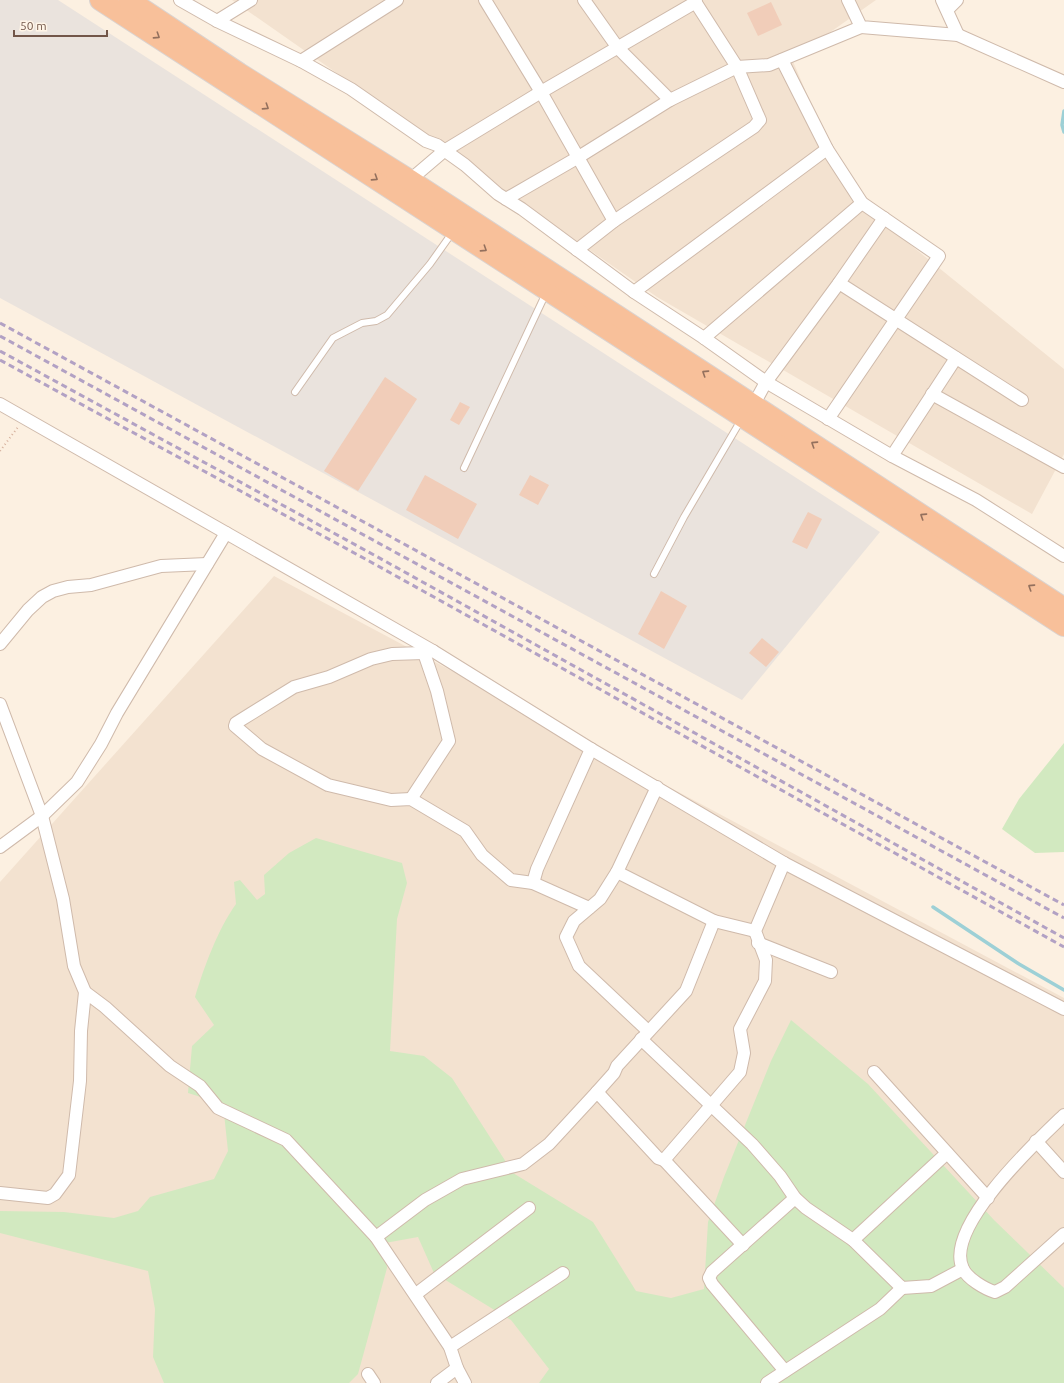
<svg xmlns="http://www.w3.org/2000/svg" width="1064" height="1383" font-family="Ubuntu,sans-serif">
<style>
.residential{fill:#f3e2d0}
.industrial{fill:#eae3dd}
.green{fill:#d2e9c0}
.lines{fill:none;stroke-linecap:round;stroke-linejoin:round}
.stream{stroke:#9dd0d6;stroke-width:3.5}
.building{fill:#f1cdb9}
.service-casing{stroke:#cfbaab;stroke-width:8}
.minor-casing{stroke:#cfbaab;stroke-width:14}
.trunk-casing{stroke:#dad3d0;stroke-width:22}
.path{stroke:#d5b09d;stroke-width:2;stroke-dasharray:1 3;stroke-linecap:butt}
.service{stroke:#fff;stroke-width:6}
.minor{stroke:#fff;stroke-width:12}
.trunk{stroke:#f8c09a;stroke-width:20}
.rail{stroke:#b2a1c4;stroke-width:3;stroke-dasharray:6 4;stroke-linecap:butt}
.oneway{stroke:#94705d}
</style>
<rect width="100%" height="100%" fill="#fcf0e1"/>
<g class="residential">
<path d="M232,0H876L792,59L850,196L1064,369V454L1032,514L657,297Z"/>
<path d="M274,576L1064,998V1383H0V882Z"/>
</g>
<path class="industrial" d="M0,0H58L880,532L742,700L0,298Z"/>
<g class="green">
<path d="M1064,743V852L1035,853L1002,829L1019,799Z"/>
<path d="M316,838L402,863L407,883L397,919L390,1051L424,1056L452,1078L513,1173L593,1222L636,1291L671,1298L704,1289L708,1222L724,1177L771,1061L791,1020L868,1084L994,1220L1064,1288V1383H539L549,1369L511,1320L434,1273L418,1237L385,1243L387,1268L358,1374L349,1383H164L153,1357L155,1309L148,1271L0,1233V1211L64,1212L114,1218L138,1211L150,1197L214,1179L228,1151L223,1104L188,1093L192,1046L214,1025L195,997C204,967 218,929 236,904L234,882L240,880L257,900L265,894L264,875L289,853Z"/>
</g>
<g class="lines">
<g class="stream">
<path d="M1064,111L1062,125L1064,132"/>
<path d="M933,907L1019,964L1064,990"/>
</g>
</g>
<g class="building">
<path d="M771,2L782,25L758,36L747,13Z"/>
<path d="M385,377L417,399L358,491L324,471Z"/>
<path d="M460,402L470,407L459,425L450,420Z"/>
<path d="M425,475L477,504L458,539L406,510Z"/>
<path d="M530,475L549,485L538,505L519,495Z"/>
<path d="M808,512L822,519L807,549L792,542Z"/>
<path d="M661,591L687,606L664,649L638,634Z"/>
<path d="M762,638L779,652L766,667L749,653Z"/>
</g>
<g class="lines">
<defs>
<g id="service">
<path d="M295,392L333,338L362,323L376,321L387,315L430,264L452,233"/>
<path d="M464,468L546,293"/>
<path d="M654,574L684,517L741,420"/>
</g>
<g id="minor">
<path d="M180,0L217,21L301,61L351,89L426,141L437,145L465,165L498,194L522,209L634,292L704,338L766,382L892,456L976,500L1064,556"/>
<path d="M485,0L541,92L614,221"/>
<path d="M584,0L618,48L670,100"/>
<path d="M848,0L861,27L958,35L1064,82"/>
<path d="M942,0L958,35"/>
<path d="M948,9L957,0"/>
<path d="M217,21L251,0"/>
<path d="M782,60L827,149L862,203L939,256L828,419"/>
<path d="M301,61L397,0"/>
<path d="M410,180L444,151L541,92L696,2"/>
<path d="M506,199L577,158L670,100L737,67L769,65L861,27"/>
<path d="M577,250L614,221L754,127L760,120L737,67L694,0"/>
<path d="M839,283L1022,400"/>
<path d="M634,292L827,149"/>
<path d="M704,338L862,203"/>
<path d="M932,394L1064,467"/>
<path d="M0,404L433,651L591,749L784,863L1064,1009"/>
<path d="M754,404L766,382L839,283L884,218"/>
<path d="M892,456L956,358"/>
<path d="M0,644L28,610L42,597L53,591L68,587L91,585L161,566L207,564"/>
<path d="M433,651L424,653L392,654L371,659L329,677L294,687L236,723L235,726L262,749L328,785L391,800L411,799L465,831L482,855L511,880L533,883L589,908"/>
<path d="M0,704L42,816L63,899L74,966L85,992L81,1031L80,1081L69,1175L55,1194L48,1198L0,1193"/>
<path d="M657,787L617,872L714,921L755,931"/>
<path d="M411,799L449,741L437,691L424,653"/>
<path d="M0,847L42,816L77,782L101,744L117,713L226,533"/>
<path d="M617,872L600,899L574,921L566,937L579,966L648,1031"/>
<path d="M533,883L537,869L591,749"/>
<path d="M758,943L831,972"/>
<path d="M85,992L105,1007L170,1066L200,1086L218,1108L286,1140L376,1237L450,1347L457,1368"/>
<path d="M641,1039L752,1144L780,1176L795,1198L806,1208L853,1240L902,1288L931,1286L963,1269"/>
<path d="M874,1072L988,1198"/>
<path d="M597,1092L614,1073L617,1066L686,991L714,921"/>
<path d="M1064,1115C1037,1141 943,1228 963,1269C968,1279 985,1289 995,1292L1005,1287L1064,1234"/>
<path d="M1036,1141L1064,1172"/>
<path d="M664,1160L743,1245"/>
<path d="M376,1237L425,1200L462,1179L523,1164L549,1144L597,1092L658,1158L664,1160L740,1072L744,1053L740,1029L765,981L766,960L755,931L784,863"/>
<path d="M853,1240L947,1153"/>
<path d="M416,1294L529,1208"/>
<path d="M450,1347L563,1273"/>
<path d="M785,1371L712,1284L709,1278L712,1272L795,1198"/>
<path d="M368,1374L374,1383"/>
<path d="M437,1383L457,1368L465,1383"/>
<path d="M767,1383L880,1309L902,1288"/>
</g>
<g id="trunk">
<path d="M100,0L1064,626"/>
<path d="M129,0L239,73L410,180L1064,608"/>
</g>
</defs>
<use href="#service" class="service-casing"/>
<use href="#minor" class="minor-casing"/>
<use href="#trunk" class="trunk-casing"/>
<path class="path" d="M0,451L18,427"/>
<use href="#service" class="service"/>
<use href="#minor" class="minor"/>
<use href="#trunk" class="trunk"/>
<g class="rail">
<path d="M0,323L1064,905"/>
<path d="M0,336L1064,918"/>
<path d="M0,351L374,555L1064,938"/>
<path d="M0,360L369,561L1064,947"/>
</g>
</g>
<defs><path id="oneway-chevron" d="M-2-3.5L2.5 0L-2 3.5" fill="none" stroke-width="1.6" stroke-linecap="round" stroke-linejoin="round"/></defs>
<g class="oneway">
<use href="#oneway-chevron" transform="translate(157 36) rotate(33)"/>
<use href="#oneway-chevron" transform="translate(266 107) rotate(33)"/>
<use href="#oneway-chevron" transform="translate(375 178) rotate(33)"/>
<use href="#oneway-chevron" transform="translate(484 249) rotate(33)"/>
<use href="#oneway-chevron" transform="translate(705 373) rotate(-147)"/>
<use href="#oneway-chevron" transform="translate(814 444) rotate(-147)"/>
<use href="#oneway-chevron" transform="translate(923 516) rotate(-147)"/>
<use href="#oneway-chevron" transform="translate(1031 587) rotate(-147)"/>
</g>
<path d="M14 30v6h93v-6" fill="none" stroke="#725649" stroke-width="2"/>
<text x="20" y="30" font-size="12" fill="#725649" stroke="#fff5e7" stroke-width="3" paint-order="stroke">50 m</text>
</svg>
